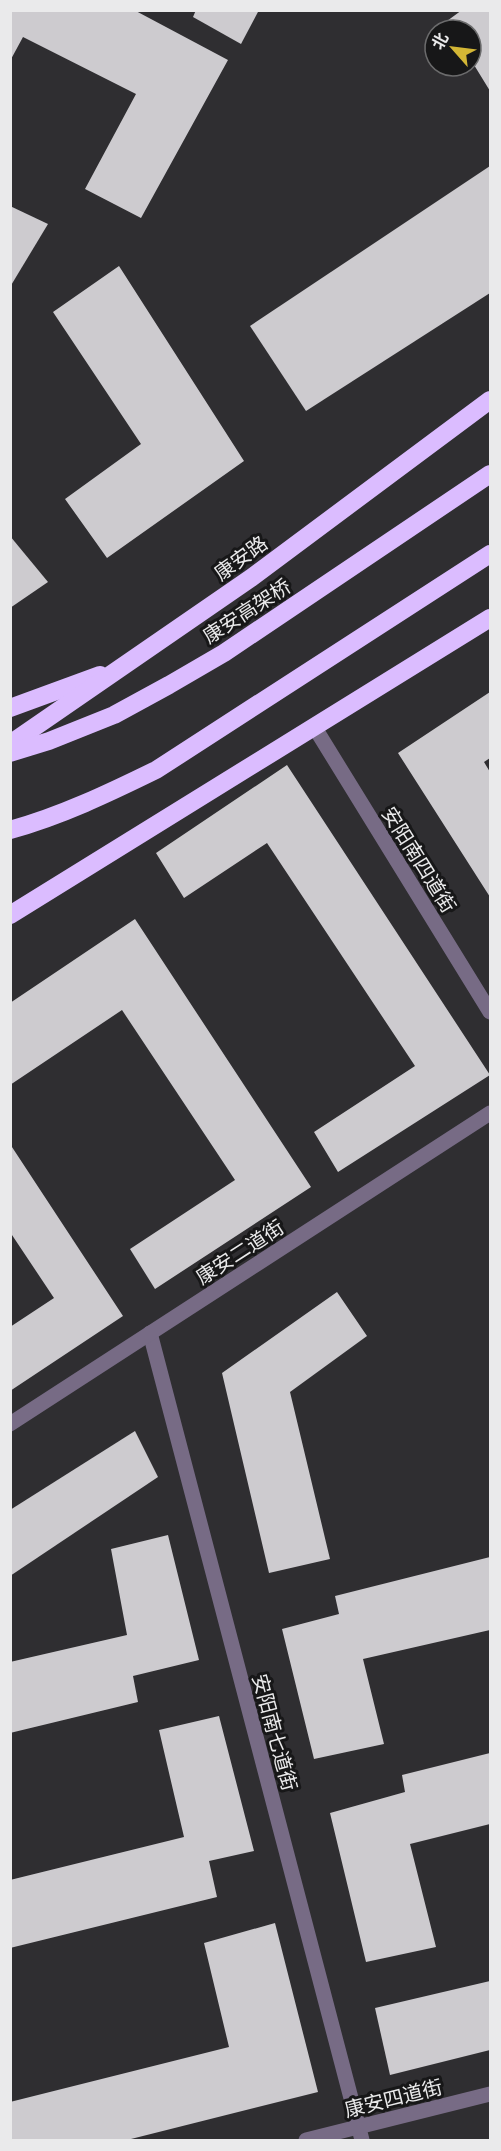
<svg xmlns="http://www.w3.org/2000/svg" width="501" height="2151" font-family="Georgia,'Noto Sans SC',serif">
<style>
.building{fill:#cdcbcf}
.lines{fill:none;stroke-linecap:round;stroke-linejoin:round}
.street{stroke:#776b85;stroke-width:15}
.highway{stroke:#dbbcff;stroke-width:18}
.labels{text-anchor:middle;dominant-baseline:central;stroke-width:6;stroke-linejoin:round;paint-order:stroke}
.street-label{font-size:20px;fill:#eaeaeb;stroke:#171718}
</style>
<rect width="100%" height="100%" fill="#2f2e31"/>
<g class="building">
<path d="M10,10H134L228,60L141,218L85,189L136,94L23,37L10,61Z"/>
<path d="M196,10H259L241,44L193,17Z"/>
<path d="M462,10H490V91L471,60V30H453L447,21Z"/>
<path d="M490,166V293L306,411L250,326Z"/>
<path d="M10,206L48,224L10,287Z"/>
<path d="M119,266L244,461L107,558L65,499L141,444L53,312Z"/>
<path d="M10,536L48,582L10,608Z"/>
<path d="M490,692V758L484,762L490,772V897L398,753Z"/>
<path d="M287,765L490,1075L338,1172L314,1132L415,1066L267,843L184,898L156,853Z"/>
<path d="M135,919L311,1187L155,1289L130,1249L235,1180L122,1010L10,1085V1003Z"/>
<path d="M10,1144L123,1316L10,1391V1327L54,1298L10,1232Z"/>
<path d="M337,1292L367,1336L290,1392L330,1559L269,1573L222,1373Z"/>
<path d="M135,1431L158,1477L10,1576V1510Z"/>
<path d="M168,1535L199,1660L133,1676L138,1702L10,1733V1662L127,1635L111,1549Z"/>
<path d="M490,1557V1630L363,1659L384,1744L314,1759L282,1629L339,1614L335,1596Z"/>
<path d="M219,1716L254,1851L209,1861L217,1897L10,1948V1880L184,1837L159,1730Z"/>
<path d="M490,1753V1824L410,1844L436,1947L366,1962L330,1813L405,1792L402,1775Z"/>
<path d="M275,1923L318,2092L127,2140H10V2102L229,2047L204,1943Z"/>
<path d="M490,1981V2050L390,2075L375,2008Z"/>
</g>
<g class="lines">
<g class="street">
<path d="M315,728L490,1012"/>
<path d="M150,1333L362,2140"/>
<path d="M10,1424L490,1113"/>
<path d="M306,2140L490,2094"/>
</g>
<g class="highway">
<path d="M10,708L100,675"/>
<path d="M10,744L251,578L490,400"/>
<path d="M10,753L49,741L114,715L169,685L224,653L490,474"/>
<path d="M10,830C61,816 109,793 156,770L490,554"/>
<path d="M10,915L490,618"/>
</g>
</g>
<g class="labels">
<g class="street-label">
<text transform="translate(240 557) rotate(-36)">康安路</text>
<text transform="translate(246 610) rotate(-33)">康安高架桥</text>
<text transform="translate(420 859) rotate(58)">安阳南四道街</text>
<text transform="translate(239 1251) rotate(-33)">康安二道街</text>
<text transform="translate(276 1732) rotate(75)">安阳南七道街</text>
<text transform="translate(393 2097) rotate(-14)">康安四道街</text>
</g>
</g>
<rect width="501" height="2151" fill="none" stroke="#eaeaeb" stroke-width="24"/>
<g transform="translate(453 48) rotate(298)"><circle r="28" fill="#171718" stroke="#6b6b6c" stroke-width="1.5"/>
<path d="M0-4.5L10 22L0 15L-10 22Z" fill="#d3b635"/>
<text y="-9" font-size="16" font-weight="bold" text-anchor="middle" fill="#eaeaeb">北</text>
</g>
</svg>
